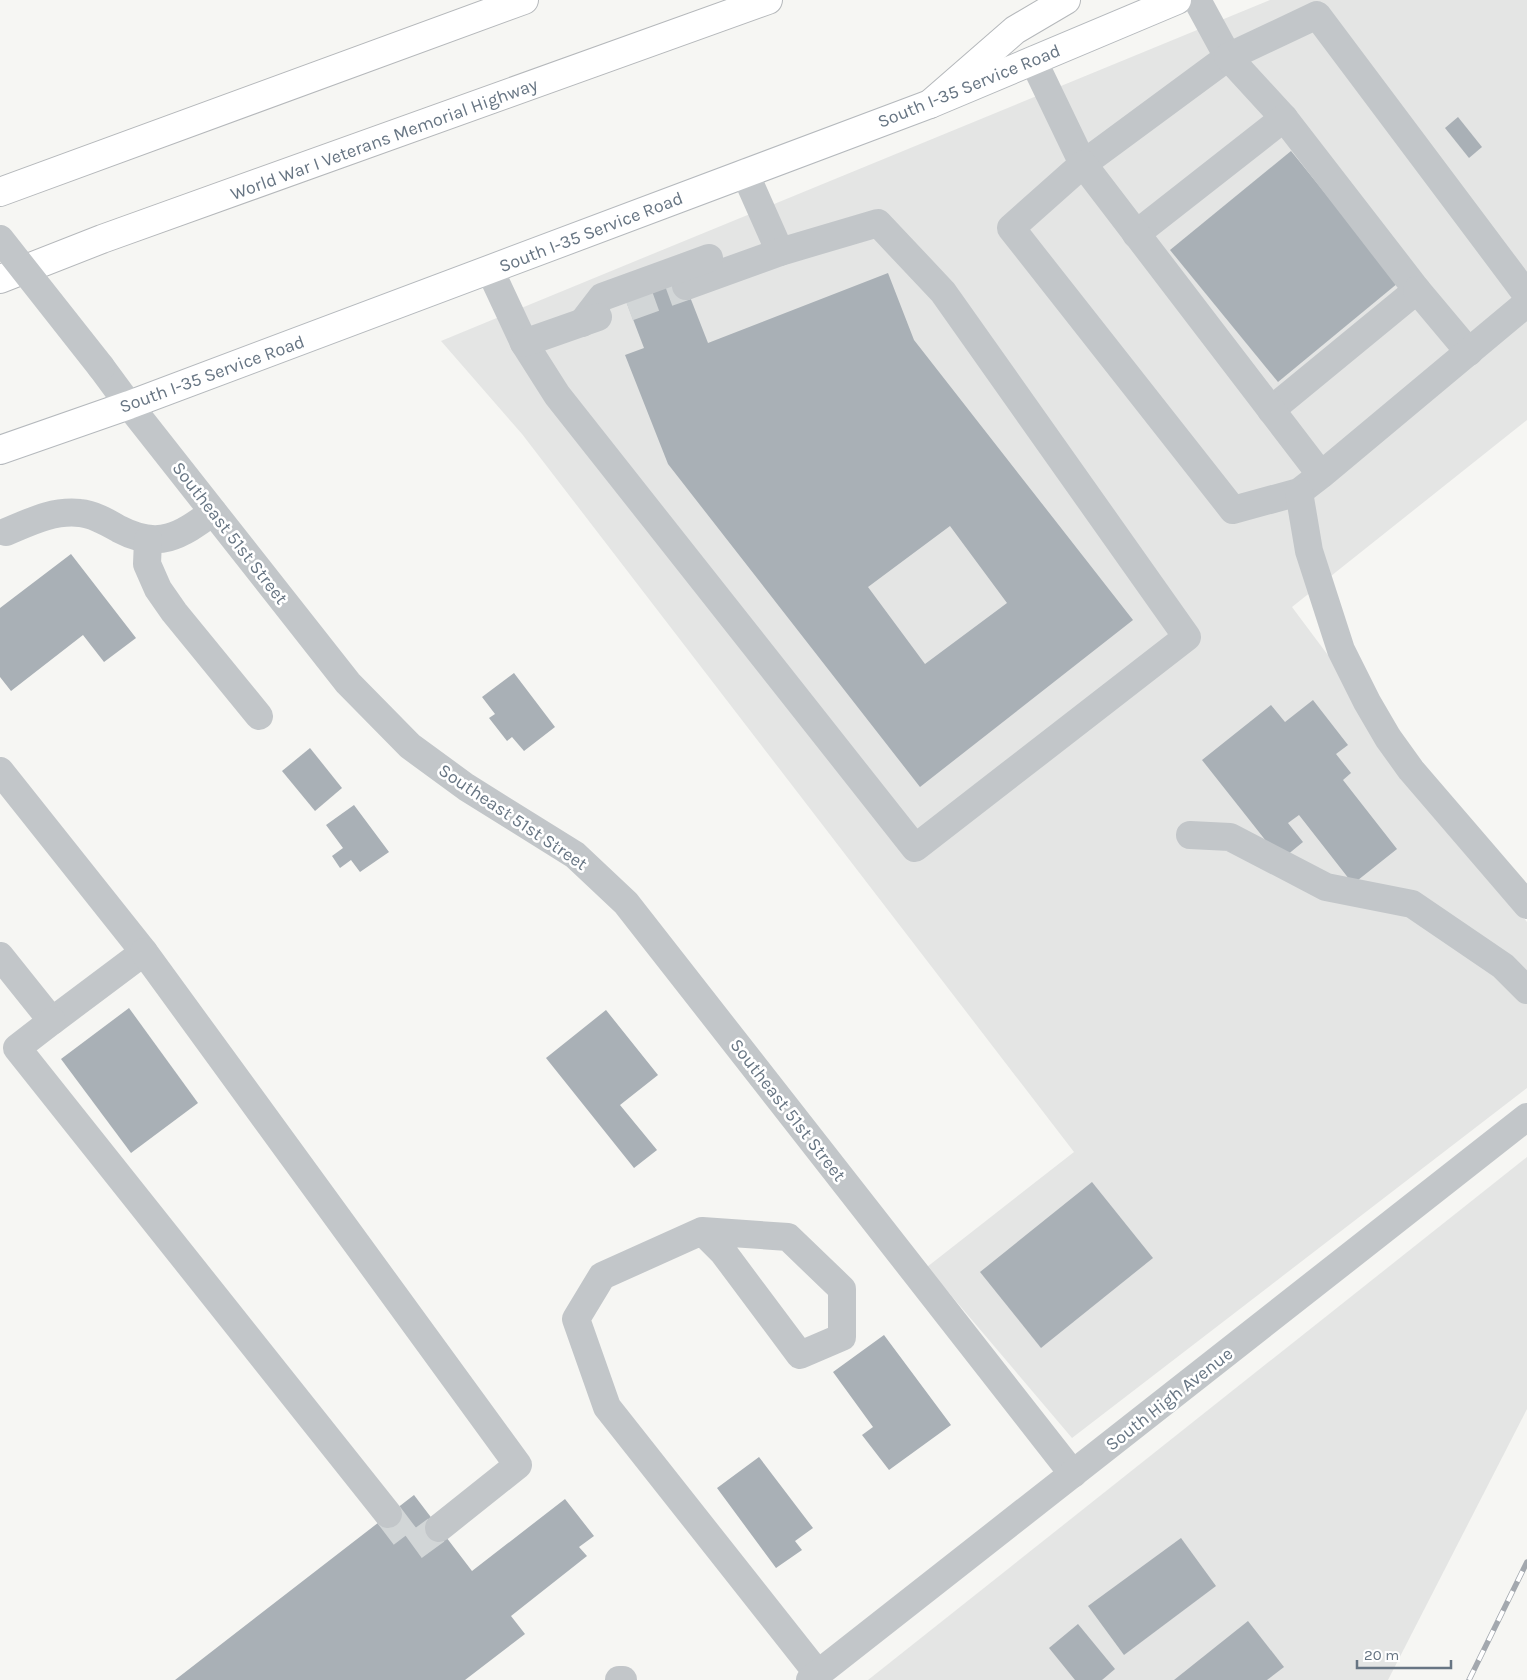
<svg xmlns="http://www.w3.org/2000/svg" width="1527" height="1680" font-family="Karla,sans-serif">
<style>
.built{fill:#e4e5e4}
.building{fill:#a9b0b6;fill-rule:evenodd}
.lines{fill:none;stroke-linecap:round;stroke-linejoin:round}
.minor-tunnel{stroke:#d2d6d7;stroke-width:28;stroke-dasharray:28 14;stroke-linecap:butt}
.major-casing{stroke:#b5b9bd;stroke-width:30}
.highway-casing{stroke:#b5b8bb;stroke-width:30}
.minor{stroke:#c2c6c9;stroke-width:28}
.major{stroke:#fff;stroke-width:28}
.highway{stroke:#fff;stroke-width:28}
.rail-casing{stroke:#a3a8ae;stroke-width:5.5}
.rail{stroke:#fff;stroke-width:4;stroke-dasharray:11;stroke-linecap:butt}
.minor-bridge{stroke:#c2c6c9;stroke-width:28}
.labels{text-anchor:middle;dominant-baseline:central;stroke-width:5;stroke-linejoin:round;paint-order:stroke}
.street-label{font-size:18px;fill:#677583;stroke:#fff}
</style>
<rect width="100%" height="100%" fill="#f6f6f3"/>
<g class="built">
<path d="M1270,0H1527V420L1292,607L1527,922V1088L1072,1438L927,1267L1074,1152L522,434L441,341Z"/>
<path d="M1527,1157V1409L1388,1680H868Z"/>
</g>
<g class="building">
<path d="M1458,117L1482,147L1469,158L1445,128Z"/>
<path d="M1291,151L1398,283L1278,382L1170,250Z"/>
<path d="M888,273L914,340L1133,620L920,787L668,464L625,355L644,348L626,301L683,279L708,343ZM950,526L1007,603L925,664L868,587Z"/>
<path d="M71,554L136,638L104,662L83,635L11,691L0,677V608Z"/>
<path d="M514,673L555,727L524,751L512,737L507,741L489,718L495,714L482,697Z"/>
<path d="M1313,700L1348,745L1336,754L1351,773L1343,780L1397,849L1353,884L1299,815L1288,823L1303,842L1281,860L1202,760L1271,705L1285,722Z"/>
<path d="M310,748L342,788L315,811L282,771Z"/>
<path d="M354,805L389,852L360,872L351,860L340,868L332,856L343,848L326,825Z"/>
<path d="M129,1008L198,1103L131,1153L61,1059Z"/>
<path d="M606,1010L658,1075L620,1105L657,1150L634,1168L546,1058Z"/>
<path d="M1092,1182L1153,1258L1041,1348L980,1272Z"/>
<path d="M884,1335L951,1425L889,1470L862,1435L873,1427L833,1372Z"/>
<path d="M759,1457L813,1528L795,1541L802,1550L776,1568L717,1488Z"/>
<path d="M414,1495L472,1571L565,1499L594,1536L579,1547L587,1556L511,1616L525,1634L465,1680H175Z"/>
<path d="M1181,1538L1216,1586L1124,1655L1088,1606Z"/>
<path d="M1248,1621L1284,1667L1267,1680H1174Z"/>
<path d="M1078,1624L1115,1669L1102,1680H1075L1049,1648Z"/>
</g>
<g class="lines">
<g class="minor-tunnel">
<path d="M628,307L686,286"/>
<path d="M388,1514L413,1547L439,1528"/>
</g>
<defs>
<path id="major" d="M0,450L129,405L930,104L1177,0"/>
<g id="highway">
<path d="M930,104L1015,30L1066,0"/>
<path d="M0,192L524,0"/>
<path d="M0,279L102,239L768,0"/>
</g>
</defs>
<use href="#major" class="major-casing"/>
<use href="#highway" class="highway-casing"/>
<g class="minor">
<path d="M1033,60L1083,164L1228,57L1197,0"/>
<path d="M1284,118L1228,57L1317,15L1527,295"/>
<path d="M745,173L780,252"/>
<path d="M1136,234L1284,118L1417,290L1271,410"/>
<path d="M490,270L524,343L557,395L915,848L1187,637L943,292L878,223L780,252L686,286"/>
<path d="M1417,290L1469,352"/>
<path d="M582,323L602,297L709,258"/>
<path d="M524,343L598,317"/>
<path d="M101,367L129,405L348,683L410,746L466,787L575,855L626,903L1073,1474"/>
<path d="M1321,475L1083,164L1011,228L1233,510L1299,492L1321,475L1527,303"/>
<path d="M1299,492L1309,551L1341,650L1367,702L1388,738L1411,770L1527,905"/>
<path d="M6,532C30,522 53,510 80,513C93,514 107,522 119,529C159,550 180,536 213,512"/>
<path d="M148,540L147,564L158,589L174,612L259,716"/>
<path d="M0,771L144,952L52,1021L0,956"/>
<path d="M1190,835L1230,837L1326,887L1412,904L1503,966L1527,990"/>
<path d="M144,952L518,1465L439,1528"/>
<path d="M52,1021L17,1048L388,1514"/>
<path d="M702,1231L723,1252L800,1355L842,1337V1289L788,1237L702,1231L602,1276L576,1319L607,1407L818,1674"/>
<path d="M619,1680H623"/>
<path d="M810,1680L1527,1117"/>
</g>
<use href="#major" class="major"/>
<use href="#highway" class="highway"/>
<defs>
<path id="rail" d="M1469,1680L1527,1562"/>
</defs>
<use href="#rail" class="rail-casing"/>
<use href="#rail" class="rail"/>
<path class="minor-bridge" d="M0,239L101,367"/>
</g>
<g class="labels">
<g class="street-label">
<text transform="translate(969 86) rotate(-22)">South I-35 Service Road</text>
<text transform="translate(384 139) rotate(-20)">World War I Veterans Memorial Highway</text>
<text transform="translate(591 232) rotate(-21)">South I-35 Service Road</text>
<text transform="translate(212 374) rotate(-20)">South I-35 Service Road</text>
<text transform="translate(230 533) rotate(52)">Southeast 51st Street</text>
<text transform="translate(513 817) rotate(34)">Southeast 51st Street</text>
<text transform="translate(788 1110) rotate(52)">Southeast 51st Street</text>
<text transform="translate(1169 1399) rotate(-38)">South High Avenue</text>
</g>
</g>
<path d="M1357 1660v8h94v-8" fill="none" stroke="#677583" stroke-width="2.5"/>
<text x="1364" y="1660" font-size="15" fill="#677583" stroke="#ffffff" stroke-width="4" paint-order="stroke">20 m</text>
</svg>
